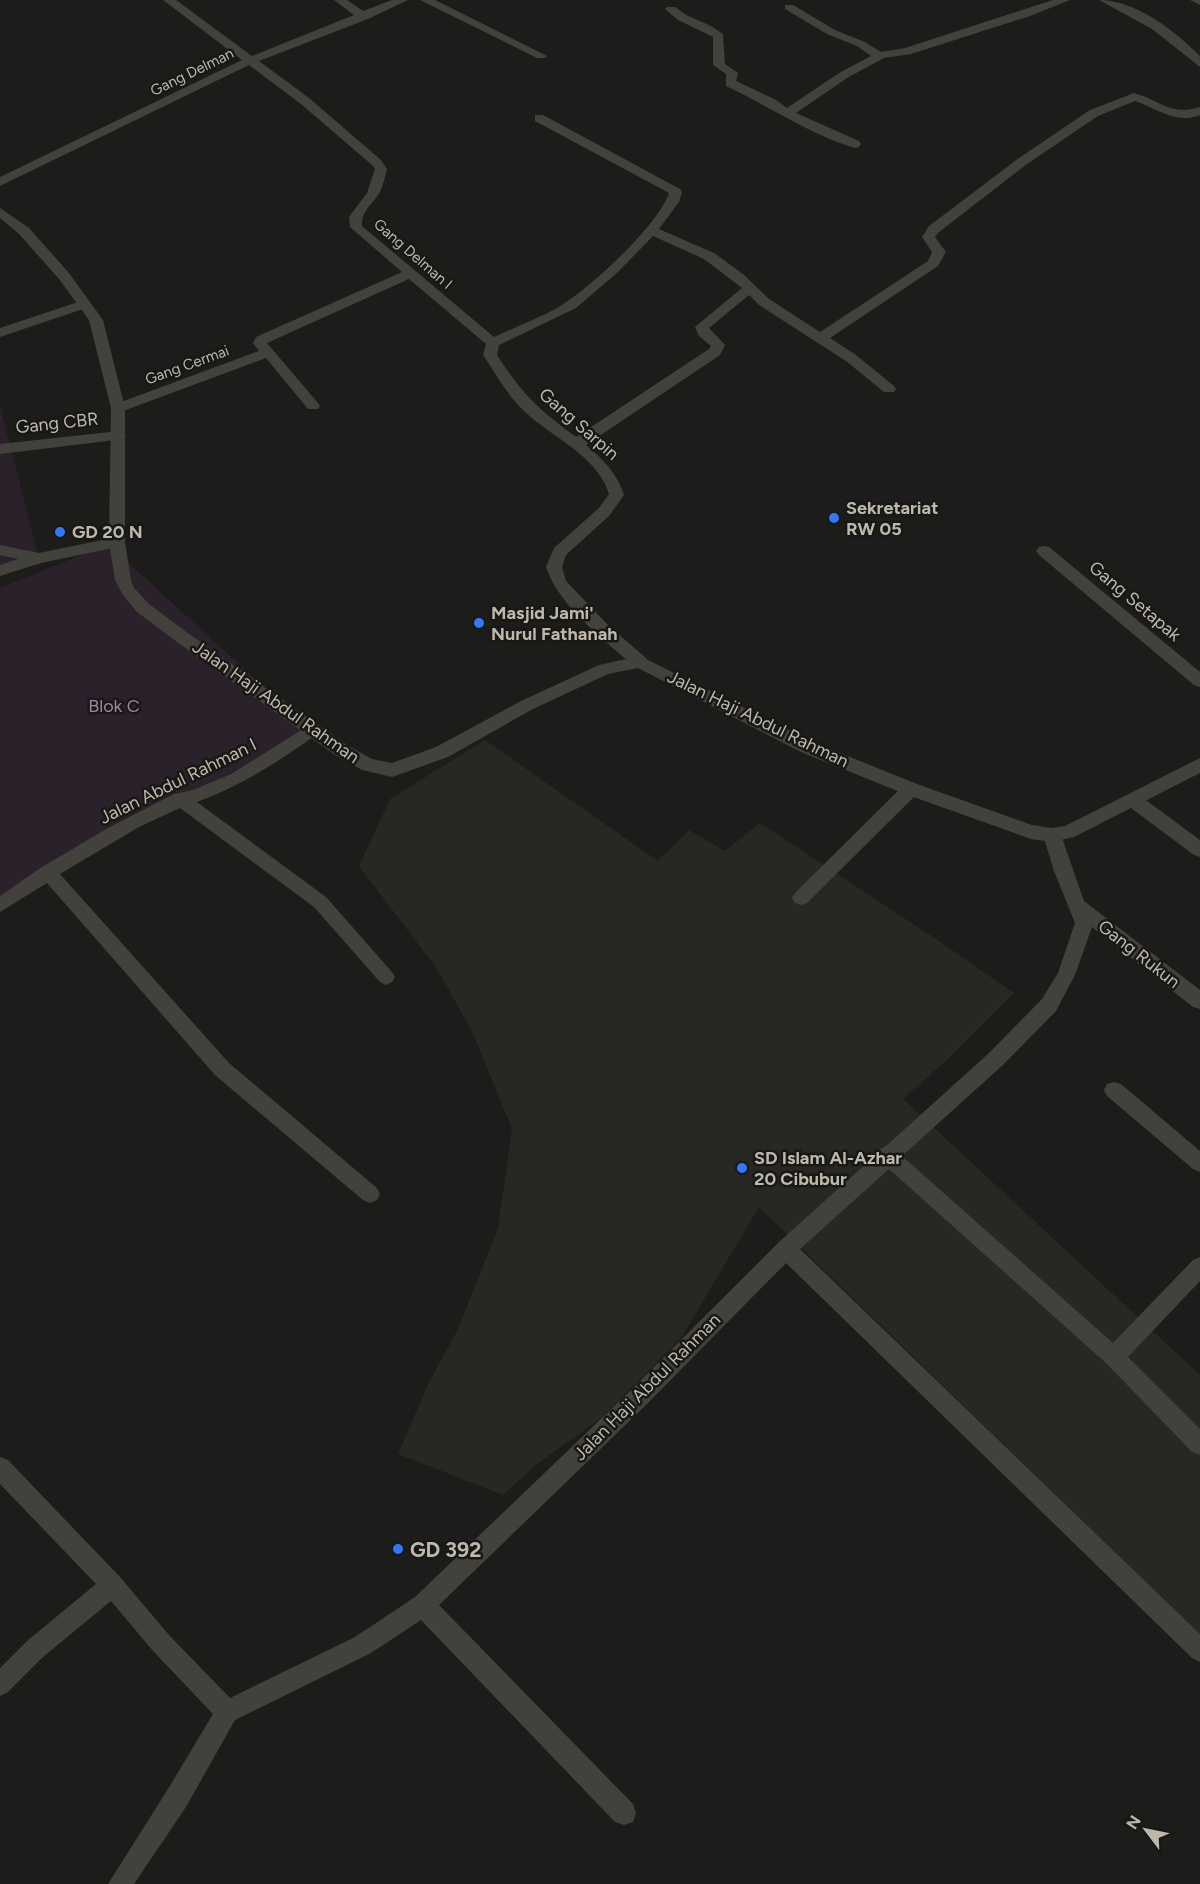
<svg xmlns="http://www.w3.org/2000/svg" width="1200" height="1884" font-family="Figtree,sans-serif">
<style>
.built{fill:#272723}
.green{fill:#2b212a}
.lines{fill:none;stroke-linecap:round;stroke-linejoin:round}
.minor{fill:#42413b;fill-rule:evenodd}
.tertiary{fill:#42413b;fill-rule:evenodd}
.poi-dot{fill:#3278fd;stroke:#181815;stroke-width:2}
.labels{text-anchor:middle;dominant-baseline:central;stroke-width:5;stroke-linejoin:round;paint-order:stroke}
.far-street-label{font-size:15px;fill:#bdb7ac;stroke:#181815}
.street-label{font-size:18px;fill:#bdb7ac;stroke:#181815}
.poi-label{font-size:18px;font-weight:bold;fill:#bdb7ac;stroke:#181815;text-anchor:start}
.park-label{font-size:18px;fill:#a882a6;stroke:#181815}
.near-poi-label{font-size:21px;font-weight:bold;fill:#bdb7ac;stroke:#181815;text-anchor:start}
</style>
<rect width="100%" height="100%" fill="#1c1c1a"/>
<path class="built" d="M485,740L658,861L689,830L725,851L760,823L939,941L1014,993L947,1060L903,1099L1200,1375V1635L759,1207L681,1338L600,1419L537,1464L503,1495L398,1454L429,1382L458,1329L498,1228L512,1129L472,1031L437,969L359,866L390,799Z"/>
<g class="green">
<path d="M0,406L39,558L0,571Z"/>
<path d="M108,544L311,730L48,872L0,905V588Z"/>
</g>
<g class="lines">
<g class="minor">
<path d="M163,0H176L252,56L354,15L334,0H347L363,11L392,0H408L368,19L259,61L309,98L381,160L387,169C385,177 383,185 380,192C373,204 361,211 362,226L494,337C515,327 537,319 557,308C588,290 658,226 669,193L535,121V115H543L680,189L682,192L679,202L659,229L714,253L743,274L769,299L820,332L928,261L932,252L922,237L929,226L1019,158L1090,110L1134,93C1162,101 1170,116 1200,107V115C1176,125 1156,108 1135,101L1098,116L1027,164L939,232L935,237L946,252L938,266L830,338L856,355L894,386L896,389L894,392H884L846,361L759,305L749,295L709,328L725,345L720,355L586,445C603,459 617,473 624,495L609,516L566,555L562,567L566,581L609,626L646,658L648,662L646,666H634C604,640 558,605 546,567L554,548L599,508L609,494C597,455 552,438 524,411C507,395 496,374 483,355L486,344L409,279L267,343L318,403L320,406L318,409H308L266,358L123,411H113L111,408L113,405L259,351L253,343L256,337L402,272L350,227L349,217L367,193L375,169L372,165L301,104L249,65L0,186V177L242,60ZM653,236L704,259L742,288L695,327L699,336L711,346L709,349L576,437C538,409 523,395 497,355L499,345L576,308L618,272Z"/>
<path d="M420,0H435L547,56L545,58H537Z"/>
<path d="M1053,0H1070L1030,16L911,54L884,58L847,78L796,113L859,141L861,144L859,147L855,148C812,136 767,105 726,86V74L713,65V37L678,20L665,9L667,7H675L686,15L711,26L723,34L725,64L738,73L736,81L776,100L787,108L839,73L871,56L857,46L827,34L785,9V5H793L835,30L865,42L881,52L905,48Z"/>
<path d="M1099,0C1136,0 1175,31 1200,56V67L1152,29Z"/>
<path d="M1190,0H1200V5Z"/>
<path d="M84,300L89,301L91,304L89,307L0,337V328Z"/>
<path d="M119,431L124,433L126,436L124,439L0,454V444Z"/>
<path d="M117,537L122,538L125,542L122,546L41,563L0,576V565L18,559L0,555V545L39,553Z"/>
<path d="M1044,546L1049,547L1200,672V687L1194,685L1039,555L1036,551L1039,547Z"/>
<path d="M311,724L317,726L319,730L317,734C278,762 241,786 197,802L326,897L392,972L395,977L392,982L386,985L380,982L314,907L180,808L139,827L60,874L229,1063L377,1188L380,1194L377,1200L370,1203L363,1200L215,1075L47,883L0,912V896L42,867L108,828L174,794L193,790L231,774Z"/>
<path d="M911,782L917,784L919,789L917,794L807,903L801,905L795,903L792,898L795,893L905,784Z"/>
<path d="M1133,793L1139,795L1200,840V857L1194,855L1127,805L1125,800L1127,795Z"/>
<path d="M1052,828L1058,830L1061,835L1084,901L1200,990V1009L1193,1007L1092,927L1075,975L1056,1011L1003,1065L902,1156L1113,1343L1193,1260L1200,1257V1281L1128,1357L1200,1429V1455L1192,1452L1107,1364L889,1169L800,1249L1200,1634V1662L1192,1658L786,1263L646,1405L439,1605L633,1804L636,1813L633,1822L624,1825L615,1822L421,1620L371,1653L235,1720L186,1807L134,1884H108L168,1789L213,1714L153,1651L111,1601L43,1657L8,1692L0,1696V1668L27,1641L96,1584L0,1484V1457L8,1460L120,1577L169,1635L230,1698L355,1637L415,1597L630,1391L779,1242L878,1153L880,1149L885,1147L989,1053L1042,999L1058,973L1075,923L1054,871L1043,835L1046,830Z"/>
<path d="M1114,1082L1121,1084L1200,1151V1172L1193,1169L1107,1096L1104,1090L1107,1084Z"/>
</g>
<path class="tertiary" d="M0,208L29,228L69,273L103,320L125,408V542L131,580L134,588L149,604L189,634L347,745L372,759L392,763L436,747L521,701L599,665L640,656L813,742L917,784L1032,825L1052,828L1065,826L1200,758V773L1074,837L1052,842L1031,839L905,794L801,752L638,668L608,674L533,709L448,757L392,777L362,770L335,755L177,642L137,612L123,595L115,580L109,542L111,408L89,320L59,279L19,234L0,218Z"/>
</g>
<g class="poi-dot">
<circle cx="834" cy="518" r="6"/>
<circle cx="60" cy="532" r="6"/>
<circle cx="479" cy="623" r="6"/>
<circle cx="742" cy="1168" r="6"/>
<circle cx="398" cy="1549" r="6"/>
</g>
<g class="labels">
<g class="far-street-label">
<text transform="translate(192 72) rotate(-26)">Gang Delman</text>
<text transform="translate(413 254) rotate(41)">Gang Delman I</text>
<text transform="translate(187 365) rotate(-20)">Gang Cermai</text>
</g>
<g class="street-label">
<text transform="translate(57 423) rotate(-6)">Gang CBR</text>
<text transform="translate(579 424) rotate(41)">Gang Sarpin</text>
<text transform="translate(1135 601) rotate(40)">Gang Setapak</text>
<text transform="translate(276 702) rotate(35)">Jalan Haji Abdul Rahman</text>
<text transform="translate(758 719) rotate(26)">Jalan Haji Abdul Rahman</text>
<text transform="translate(178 781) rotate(-26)">Jalan Abdul Rahman I</text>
<text transform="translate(1139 954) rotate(38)">Gang Rukun</text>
<text transform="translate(647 1387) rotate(-45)">Jalan Haji Abdul Rahman</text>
</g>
<g class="poi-label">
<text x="846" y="508">Sekretariat<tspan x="846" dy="21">RW 05</tspan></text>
<text x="72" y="532">GD 20 N</text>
<text x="491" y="613">Masjid Jami'<tspan x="491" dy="21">Nurul Fathanah</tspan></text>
<text x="754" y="1158">SD Islam Al-Azhar<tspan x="754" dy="21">20 Cibubur</tspan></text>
</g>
<g class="park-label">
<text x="114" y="706">Blok C</text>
</g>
<g class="near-poi-label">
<text x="410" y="1549">GD 392</text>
</g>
</g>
<g transform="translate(1146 1830) rotate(302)" stroke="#181815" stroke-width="4.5" paint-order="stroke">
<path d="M0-4.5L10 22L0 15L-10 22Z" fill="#bdb7ac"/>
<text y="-9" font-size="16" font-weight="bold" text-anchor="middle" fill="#bdb7ac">N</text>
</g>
</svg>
